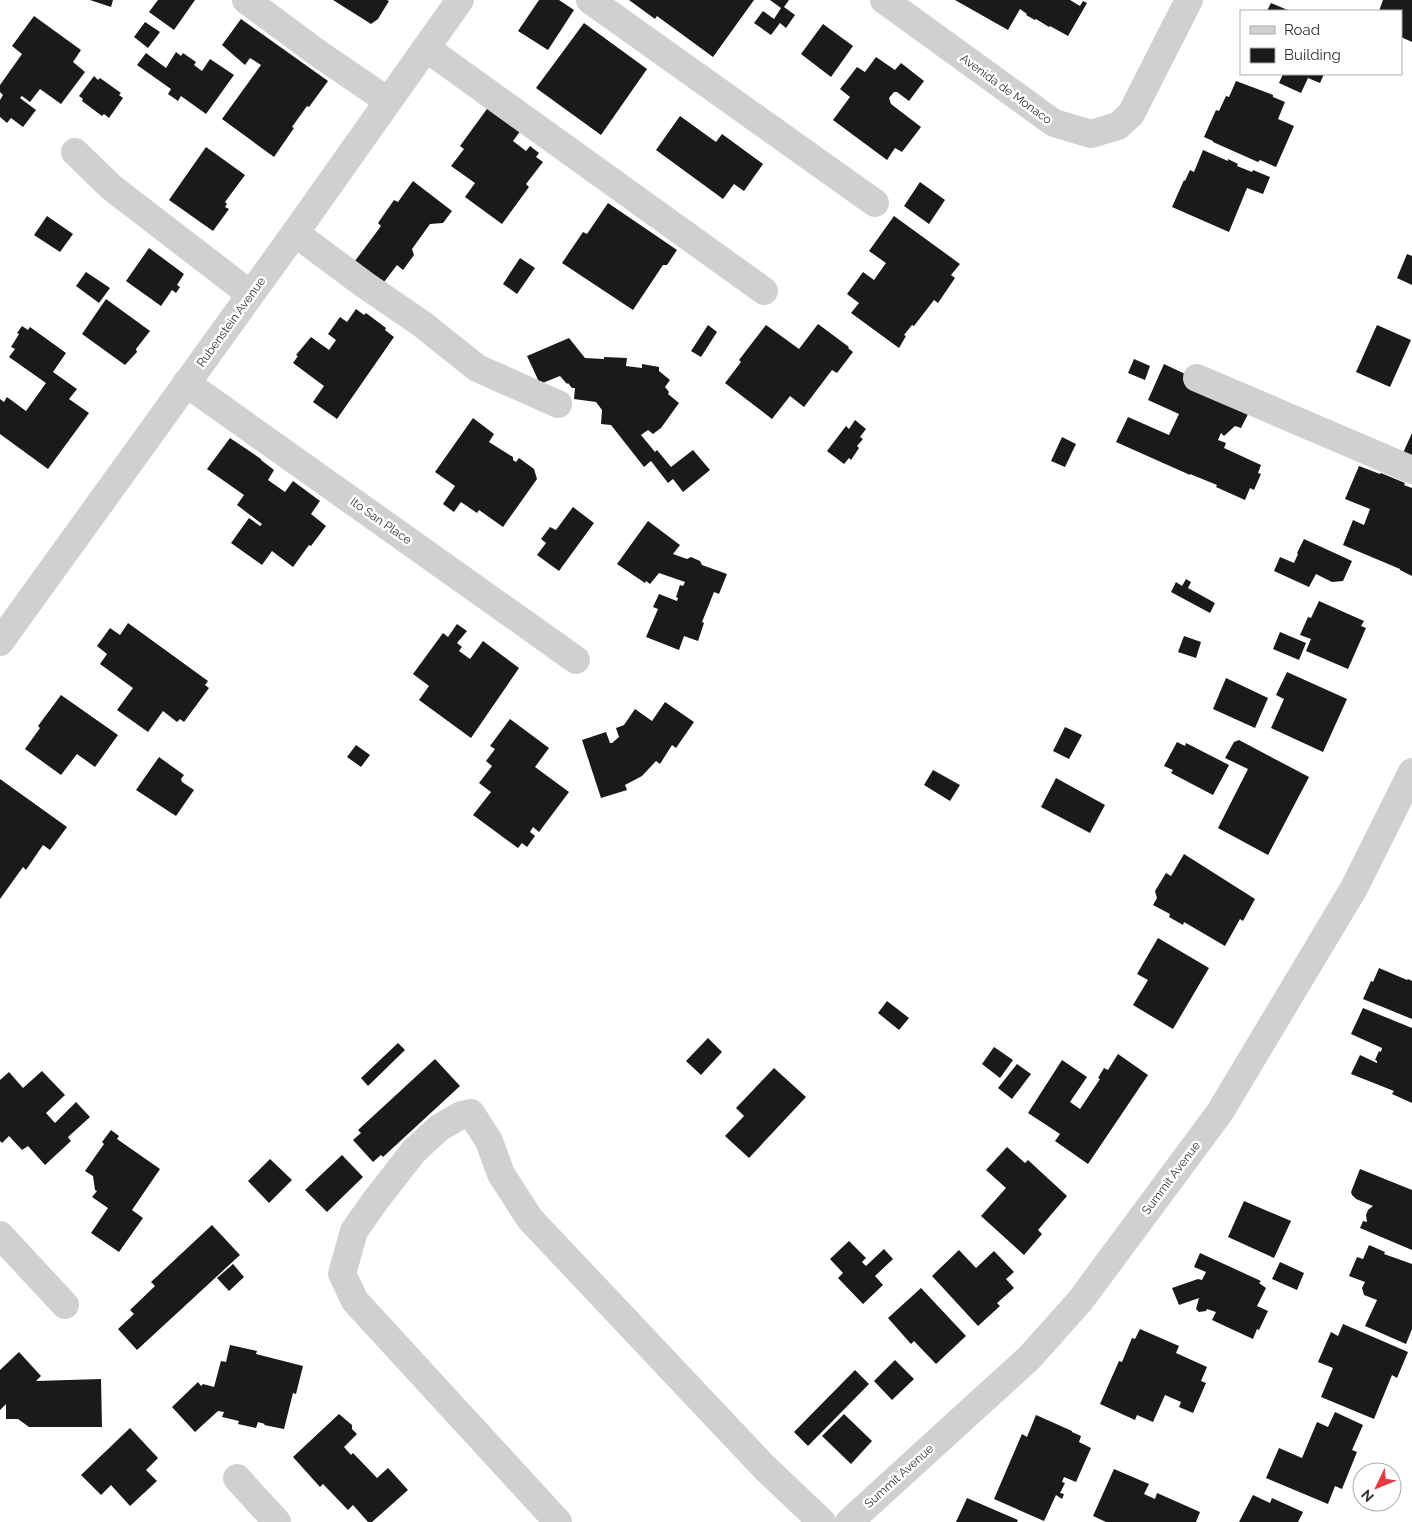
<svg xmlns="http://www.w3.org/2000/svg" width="1412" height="1522" font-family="Raleway,sans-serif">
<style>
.building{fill:#1a1a1a}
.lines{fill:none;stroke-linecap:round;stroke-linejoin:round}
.minor{stroke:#d0d0d0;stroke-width:28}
.labels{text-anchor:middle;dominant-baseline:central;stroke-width:5;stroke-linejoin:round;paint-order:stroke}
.street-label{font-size:12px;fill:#333;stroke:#fff}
</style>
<rect width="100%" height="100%" fill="#fff"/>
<g class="building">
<path d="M90,0H113L111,7Z"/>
<path d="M158,0H195L174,30L149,12Z"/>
<path d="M333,0H387L389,1L378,19L371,24Z"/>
<path d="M539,0H559L574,10L548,50L518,31Z"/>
<path d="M629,0H754L713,57L657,16L655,19Z"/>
<path d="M770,0H789L784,7L795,15L786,28L780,23L771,35L754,23L763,11L774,19L781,8Z"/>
<path d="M955,0H1070L1080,6L1083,1L1087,3L1068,36L1050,26L1049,27L1036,19L1035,20L1026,15L1027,14L1020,9L1008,30Z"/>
<path d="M1383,0H1412V42L1401,37V11H1379Z"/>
<path d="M1271,3L1290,11H1267Z"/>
<path d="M34,16L81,50L73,62L85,72L61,104L40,89L30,102L22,96L20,98L36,110L23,127L11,118L7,123L0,117V100L3,95L0,92V85L22,54L12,46Z"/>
<path d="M241,19L328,81L309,107L307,106L292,127L294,128L274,157L222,119L261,65L250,58L245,65L222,45Z"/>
<path d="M145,22L160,32L148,48L134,37Z"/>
<path d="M584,23L647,69L601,135L536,88Z"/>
<path d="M823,24L853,46L831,77L801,54Z"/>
<path d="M176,52L181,56L183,53L196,62L194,65L202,71L210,59L234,75L206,114L181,96L178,101L168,94L171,89L137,65L146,53L166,68Z"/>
<path d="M876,57L895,70L901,63L924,81L909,101L897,92H894L889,98L891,104L921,127L902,152L895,148L887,160L833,120L850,97L840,89L857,67L865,72Z"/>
<path d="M1283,74H1324L1320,83L1308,78L1301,93L1279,83Z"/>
<path d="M94,76L98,80L100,78L121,93L119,95L123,98L109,118L104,114L102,116L82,101L83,99L79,96Z"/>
<path d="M1236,81L1273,95V97L1285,102L1278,119L1294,126L1276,167L1260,160L1258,162L1213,142V141L1204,137L1216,110L1219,111L1226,96L1229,97Z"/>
<path d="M492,102L524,126L513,141L526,151L530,146L539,153L536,157L543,162L526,184L529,187L502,224L465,197L475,183L451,166L464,149L460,146Z"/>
<path d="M680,116L716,142L722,134L763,164L744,191L734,184L723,199L656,150Z"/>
<path d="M206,147L245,175L225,202L227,204L225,207L229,209L213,231L169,200Z"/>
<path d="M1203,150L1228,161V159L1238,164L1237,166L1252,172L1253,170L1270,177L1263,194L1247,188L1229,232L1172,207L1184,180L1185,181L1190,170L1194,172Z"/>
<path d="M413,181L452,211L443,223L430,224L412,249L414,255L403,270L397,265L381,286L352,265L381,226L378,223L394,200L398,202Z"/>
<path d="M920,182L945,200L929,224L904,206Z"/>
<path d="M608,203L677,250L667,265H663L633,310L562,263L583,232L587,234Z"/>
<path d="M47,216L73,234L60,252L34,235Z"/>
<path d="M894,216L960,264L951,275L955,278L938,303L934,300L914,326L912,325L904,335L906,336L899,348L851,313L859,303L847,294L863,272L874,280L886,263L869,251Z"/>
<path d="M149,248L184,274L177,285L180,287L176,293L172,290L161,306L126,281Z"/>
<path d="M1407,254L1412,256V285L1397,278Z"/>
<path d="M520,258L535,268L517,294L503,284Z"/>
<path d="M86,272L110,288L99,303L76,286Z"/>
<path d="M106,299L150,331L136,349L137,352L125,365L82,334Z"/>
<path d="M356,309L364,315L366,313L386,328L385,330L394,337L337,419L313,402L324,386L293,363L298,356L296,355L311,337L329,350L336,340L328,334L340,317L347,322Z"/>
<path d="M818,324L849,347L848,348L853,352L837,373L832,370L804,407L790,396L772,419L725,383L741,362L739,360L766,325L799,349Z"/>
<path d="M708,325L717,332L701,357L691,351Z"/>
<path d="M1377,325L1411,340L1390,387L1356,372Z"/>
<path d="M22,326L28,330L30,327L66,353L53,372L77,389L69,399L89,413L48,469L0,434V399L4,402L7,397L26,411L46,383L9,357L15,349L11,347L19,334L17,333Z"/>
<path d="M569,338L585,358L604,359V357L627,358L626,366L642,368V364L659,367V371L670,380L665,387L669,392L668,394L679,403L661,428L653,434L648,430L641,435L655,452L657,450L671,467L693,450L710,470L683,492L673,479L668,483L651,461L644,467L611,425L601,424L602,410L596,402L574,399L575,388H572L568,383L567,384L560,376L540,384L527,356Z"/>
<path d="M1134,359L1150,366L1145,380L1128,373Z"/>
<path d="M1164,364L1206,384L1251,408L1241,428L1235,426L1224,436L1221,433L1218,440L1226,443L1224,448L1261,465L1258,473L1261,474L1254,490L1250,488L1245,500L1216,487L1217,485L1190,474V475L1116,442L1128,417L1169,435L1179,414L1148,400Z"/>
<path d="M473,418L494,434L489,442L513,457V460L516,462L519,458L534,469L537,479L503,527L479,510L477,513L461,502L454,512L443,504L455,486L435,472Z"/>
<path d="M855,420L866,429L860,437L863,439L857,446L859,448L851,460L849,458L844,464L827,451L846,426L849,429Z"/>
<path d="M1412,433V457L1403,453Z"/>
<path d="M1062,437L1076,444L1065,467L1051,461Z"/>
<path d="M230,438L261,459V460L274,470L268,480L285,492L293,481L320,501L311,514L326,526L311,546L309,545L293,567L272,551L262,565L231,543L249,518L260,526L262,524L237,505L244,495L207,469Z"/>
<path d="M1359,466L1380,474L1381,473L1405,483L1404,485L1412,488V576L1400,570V569L1343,545L1353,520L1364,525L1370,509L1345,499Z"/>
<path d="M573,507L594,523L559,571L537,555L546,543L541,539L550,527L556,530Z"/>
<path d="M648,521L680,545L673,554L687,559L691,557L700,561L702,565L727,574L719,594L714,592L702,622L704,623L698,641L684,636L679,650L646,637L658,609L653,607L659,594L677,601L678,598L676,597L680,585L683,586L685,582L659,573L650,584L646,581L645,583L617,564Z"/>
<path d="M1304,539L1352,561L1343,581L1332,582L1316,574L1309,587L1274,571L1280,557L1294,563L1298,554L1297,553Z"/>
<path d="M1186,579L1191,582L1188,588L1215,603L1210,613L1171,592L1176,582L1182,586Z"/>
<path d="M1319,601L1364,621L1361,626L1366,628L1348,669L1306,651L1311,639L1300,635L1308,617L1311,618Z"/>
<path d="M128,623L208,681L205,685L209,688L184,722L180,719L177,722L163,711L148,732L117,710L133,688L100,664L107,654L97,646L110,628L120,635Z"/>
<path d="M457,624L467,631L457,643L462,647L459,651L470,659L483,641L519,668L471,738L419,700L429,686L413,674L443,633L448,637Z"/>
<path d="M1280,632L1306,643L1299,660L1273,649Z"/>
<path d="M1184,636L1201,642L1196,658L1178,652Z"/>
<path d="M1287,672L1347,699L1323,752L1271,728L1284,699L1276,695Z"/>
<path d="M1226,678L1268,698L1255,728L1213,709Z"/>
<path d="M61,695L118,735L95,767L77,754L61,775L25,749L40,728L38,726Z"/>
<path d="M665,702L694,722L676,748L672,745L660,764L656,761L642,776L625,785L627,790L601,798L582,740L606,732L610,743H612L619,737L616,728L624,725L635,709L652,721Z"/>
<path d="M510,719L549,748L535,767L569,792L539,832L533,827L530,832L535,836L527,847L522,843L518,848L473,815L491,792L479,783L492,766L486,761L495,749L490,746Z"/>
<path d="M1065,727L1082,735L1069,759L1053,751Z"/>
<path d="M1239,740L1309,777L1268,855L1218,828L1248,769L1225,758L1234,742Z"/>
<path d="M1177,742L1185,746L1186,743L1229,765L1213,795L1171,773L1173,770L1164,766Z"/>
<path d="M356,745L370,755L361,767L347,757Z"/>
<path d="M159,757L184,775L181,779L182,782L194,790L176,816L136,790Z"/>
<path d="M933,770L960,785L950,801L924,785Z"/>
<path d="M1056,778L1105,805L1090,833L1041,807Z"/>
<path d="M0,779L67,827L50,850L43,845L26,870L23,867L0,899Z"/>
<path d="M1184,854L1255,899L1243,921L1240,919L1225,946L1184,922L1183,925L1169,917L1170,914L1153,905L1157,898L1155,891L1166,873L1171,876Z"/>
<path d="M1158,938L1209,968L1173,1029L1133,1005L1148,980L1137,974Z"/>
<path d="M1379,968L1407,980L1408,979L1412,981V1019L1363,999L1371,981L1373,982Z"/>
<path d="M887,1001L909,1018L899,1030L878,1013Z"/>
<path d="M1363,1008L1412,1028V1103L1392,1094L1394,1091L1351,1074L1360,1055L1377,1063V1061L1375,1060L1379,1051L1381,1052L1382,1048L1351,1034Z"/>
<path d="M708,1038L722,1052L701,1075L686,1061Z"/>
<path d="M398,1043L405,1050L368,1086L361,1078Z"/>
<path d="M994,1047L1013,1060L1000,1078L982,1064Z"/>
<path d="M1118,1054L1148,1075L1088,1164L1055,1141L1060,1134L1028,1113L1062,1060L1087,1077L1070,1102L1080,1109L1100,1079L1098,1078L1104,1068L1108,1070Z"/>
<path d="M435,1059L460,1086L383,1157L381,1155L373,1162L353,1140L361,1133L358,1130Z"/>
<path d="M1017,1064L1031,1074L1012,1099L998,1088Z"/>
<path d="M774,1068L806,1097L749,1158L725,1136L744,1116L736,1108Z"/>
<path d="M42,1071L65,1095L46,1113L55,1123L76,1102L90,1117L68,1137L71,1141L45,1165L28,1146L22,1150L9,1136L2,1143L0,1141V1080L9,1072L23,1088Z"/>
<path d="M111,1130L119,1136L117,1139L160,1169L132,1210L143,1218L119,1252L91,1233L108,1208L92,1197L97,1191L95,1190L93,1176L85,1171L104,1144L102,1142Z"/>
<path d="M1007,1147L1025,1163L1028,1160L1067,1196L1038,1230L1042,1234L1024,1255L981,1216L1006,1188L986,1170Z"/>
<path d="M342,1155L363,1177L327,1212L305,1190Z"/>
<path d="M270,1159L292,1180L269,1203L248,1181Z"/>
<path d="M1360,1169L1412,1190V1250L1360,1228L1363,1221L1367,1222L1366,1215L1368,1210L1373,1206L1356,1199L1352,1195L1351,1192Z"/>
<path d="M1244,1201L1291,1221L1274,1258L1228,1237Z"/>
<path d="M212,1225L240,1255L137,1350L118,1329L134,1314L130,1310L155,1286L151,1282Z"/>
<path d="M849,1241L866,1258L862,1262L866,1266L884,1249L893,1259L875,1276L883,1285L863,1304L838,1278L843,1273L830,1259Z"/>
<path d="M1369,1245L1385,1252L1384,1254L1412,1264V1329L1406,1344L1365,1326L1377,1300L1364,1295L1362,1288L1365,1282L1349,1276L1357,1257L1363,1259Z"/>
<path d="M959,1250L976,1268L994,1251L1014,1272L1006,1279L1014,1288L997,1303L1000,1306L978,1326L932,1276Z"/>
<path d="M1200,1253L1261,1281L1259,1283L1266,1288L1257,1306L1268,1311L1259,1330L1257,1329L1253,1339L1212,1320L1216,1312L1207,1309L1206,1311L1199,1312L1196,1309L1199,1298L1179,1305L1172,1288L1198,1279L1202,1280L1206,1272L1194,1267Z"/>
<path d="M1280,1262L1304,1273L1297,1290L1272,1279Z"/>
<path d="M233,1264L244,1277L229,1291L217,1278Z"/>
<path d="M921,1288L966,1336L936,1364L914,1341L911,1344L888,1318Z"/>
<path d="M1343,1324L1408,1352L1397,1378L1392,1375L1374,1419L1321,1397L1333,1368L1318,1362L1331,1332L1338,1336Z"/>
<path d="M1140,1329L1179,1346L1176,1353L1207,1367L1201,1381L1206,1383L1193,1413L1179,1407L1181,1402L1165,1395L1153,1422L1137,1415L1135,1420L1100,1404L1119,1361L1122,1362L1132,1338L1135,1339Z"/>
<path d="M230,1345L257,1351L256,1354L303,1366L296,1394L293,1393L284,1429L264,1425L265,1424L258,1422L256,1428L238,1424L239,1421L222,1417L224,1412L218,1411L195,1432L172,1407L198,1382L201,1386L203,1384L214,1387L221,1361L226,1362Z"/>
<path d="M19,1352L41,1376L36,1381L101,1379L102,1427H29L18,1419H6V1404L0,1410V1370Z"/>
<path d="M895,1360L914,1379L892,1400L874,1381Z"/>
<path d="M855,1370L869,1384L808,1446L794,1432Z"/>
<path d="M1335,1412L1363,1425L1352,1450L1357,1452L1342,1489L1335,1486L1328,1504L1266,1478L1279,1448L1302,1458L1317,1422L1328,1427Z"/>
<path d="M339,1414L352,1425V1429L357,1434L344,1447L351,1455L353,1453L377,1478L388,1468L408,1490L372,1522H368L353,1505L348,1510L323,1484L320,1487L293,1457Z"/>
<path d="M844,1414L872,1441L851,1464L822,1436Z"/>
<path d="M1036,1415L1072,1431V1432L1081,1436L1079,1442L1091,1448L1076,1482L1064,1477L1062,1482L1065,1483L1060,1493L1064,1494L1062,1499L1056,1495L1044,1521L994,1499L1022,1434L1027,1437Z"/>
<path d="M130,1428L158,1458L146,1470L157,1481L130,1506L111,1485L101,1495L81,1475Z"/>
<path d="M1114,1469L1149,1484L1144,1494L1155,1499L1157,1493L1200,1512L1196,1522H1106L1093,1516Z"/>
<path d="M1253,1495L1270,1503L1272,1498L1303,1512L1298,1522H1239Z"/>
<path d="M967,1498L1018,1520L1017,1522H956Z"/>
</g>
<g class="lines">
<g class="minor">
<path d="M246,0L319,54L388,101"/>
<path d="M590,0L875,203"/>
<path d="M884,0L1054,123L1091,134L1118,126L1131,114L1189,0"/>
<path d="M426,48L764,291"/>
<path d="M75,152L111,187L250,294"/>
<path d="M295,233L365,285L422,324L477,368L558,404"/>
<path d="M1197,378L1412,470"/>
<path d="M186,383L576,660"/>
<path d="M0,642L295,233L460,0"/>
<path d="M0,1235L65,1305"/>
<path d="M237,1478L277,1522"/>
<path d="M558,1522L355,1301L342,1274L354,1231L375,1201L414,1151L439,1128L461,1115L471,1113L489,1141L501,1174L530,1219L764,1467L822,1522"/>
<path d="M849,1522L1029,1358L1080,1301L1220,1112L1354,888L1412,772"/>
</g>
</g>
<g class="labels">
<g class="street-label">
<text transform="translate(1006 89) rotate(36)">Avenida de Monaco</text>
<text transform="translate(231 322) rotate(-54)">Rubenstein Avenue</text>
<text transform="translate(381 521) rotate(35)">Ito San Place</text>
<text transform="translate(1171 1178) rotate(-53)">Summit Avenue</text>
<text transform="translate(899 1476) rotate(-42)">Summit Avenue</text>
</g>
</g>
<rect x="1240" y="10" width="162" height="65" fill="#ffffff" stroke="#adadad"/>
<rect x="1250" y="26" width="25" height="8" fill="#d0d0d0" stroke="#adadad"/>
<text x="1284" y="35" font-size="15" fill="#333333">Road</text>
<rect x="1250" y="48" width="25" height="15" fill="#1a1a1a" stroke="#adadad"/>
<text x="1284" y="60" font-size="15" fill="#333333">Building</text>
<g transform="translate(1377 1487) rotate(227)"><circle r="24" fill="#ffffff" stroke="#adadad"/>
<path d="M0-4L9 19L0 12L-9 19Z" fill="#e63946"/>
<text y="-8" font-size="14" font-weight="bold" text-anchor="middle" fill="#333333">N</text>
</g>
</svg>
